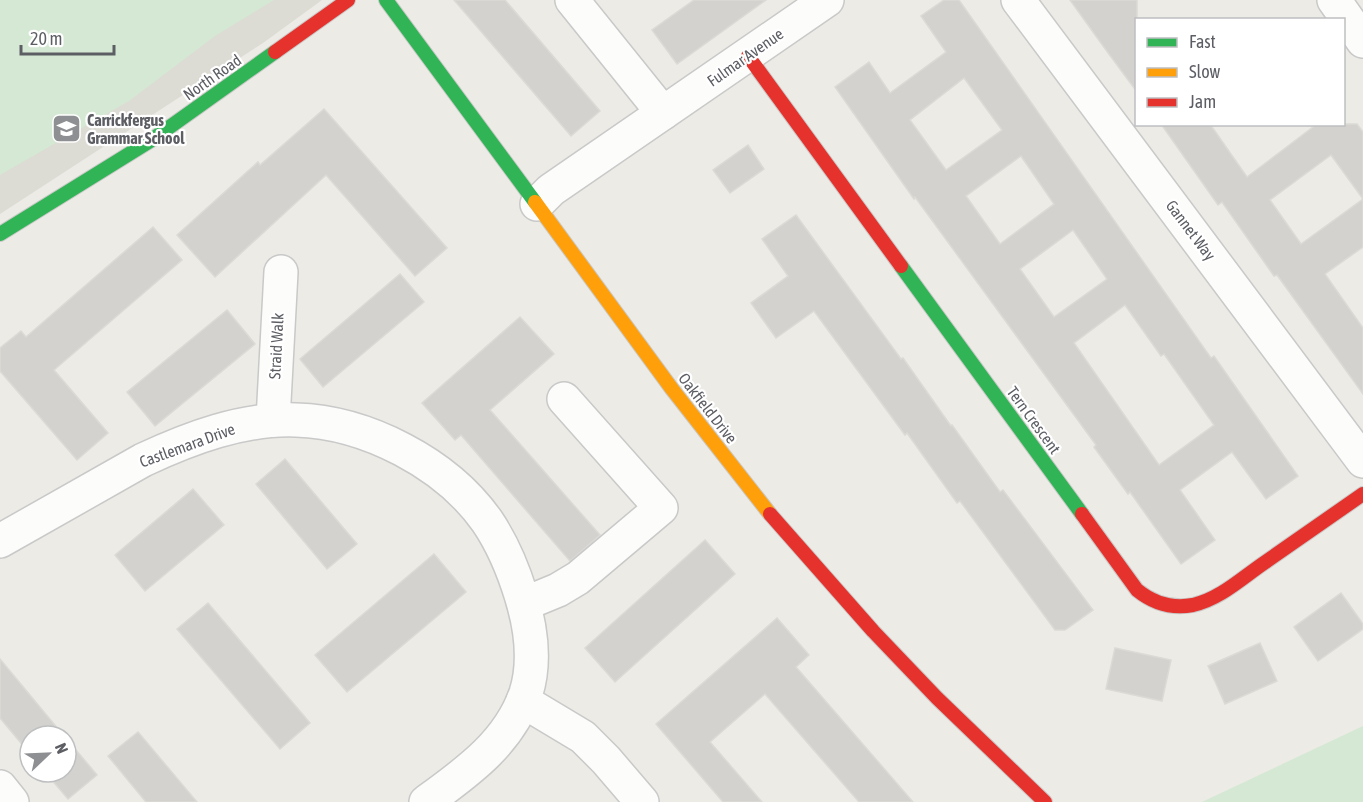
<svg xmlns="http://www.w3.org/2000/svg" width="1363" height="802" font-family="'Asap Condensed',sans-serif">
<style>
.education{fill:#dcdbd4}
.green{fill:#d4e8d4}
.building{fill:#d3d2cf;stroke:#dbdad5;stroke-width:1.5;fill-rule:evenodd}
.lines{fill:none;stroke-linecap:round;stroke-linejoin:round}
.street-casing{stroke:#c8c9c8;stroke-width:36}
.fast-casing{stroke:#c9c8c7;stroke-width:16}
.slow-casing{stroke:#c9c8c7;stroke-width:16}
.jam-casing{stroke:#c9c8c7;stroke-width:16}
.street{stroke:#fcfcfb;stroke-width:33}
.fast{stroke:#30b455;stroke-width:14}
.slow{stroke:#ff9f0a;stroke-width:14}
.jam{stroke:#e5322d;stroke-width:14}
.labels{text-anchor:middle;dominant-baseline:central;stroke-width:4.5;stroke-linejoin:round;paint-order:stroke}
.street-label{font-size:16px;fill:#5c5e64;stroke:#fff}
.poi-label{font-size:16px;font-weight:bold;fill:#5c5e64;stroke:#fff;text-anchor:start}
</style>
<rect width="100%" height="100%" fill="#ecebe6"/>
<path class="education" d="M0,0H322L263,43L0,214Z"/>
<g class="green">
<path d="M0,0H274L215,36L129,101L0,175Z"/>
<path d="M1363,726V802H1202Z"/>
</g>
<g class="building">
<path d="M454,0H505L600,111L571,136Z"/>
<path d="M694,0H766L677,64L652,30Z"/>
<path d="M944,0H959L1211,358L1214,356L1298,476L1266,499L1232,452L1180,490L1215,540L1181,564L1130,492L1128,494L1094,447L1096,445L915,197L914,199L835,87L869,62L890,93L946,52L921,16ZM964,78L1002,130L946,170L910,120ZM1021,156L1054,204L1000,244L966,196ZM1073,230L1107,279L1054,317L1020,269ZM1125,305L1161,356L1164,354L1214,425L1159,465L1074,343Z"/>
<path d="M1070,0H1137V92L1106,50Z"/>
<path d="M324,109L447,248L415,276L326,175L215,277L177,235L258,162L260,165Z"/>
<path d="M1161,124H1210L1247,177L1317,124H1357L1363,132V247L1325,274L1363,328V394L1277,275L1274,276L1222,202L1218,205ZM1331,155L1363,199L1301,244L1270,200Z"/>
<path d="M748,145L764,169L730,193L713,170Z"/>
<path d="M796,215L901,359L903,358L951,426L952,425L1000,492L1003,490L1093,610L1065,630H1055L960,501L957,503L907,433L905,435L814,311L776,338L751,303L788,276L762,239Z"/>
<path d="M153,227L182,260L54,370L108,433L77,460L0,371V348L21,331L26,337Z"/>
<path d="M400,274L424,302L323,387L300,359Z"/>
<path d="M227,310L255,344L155,426L127,392Z"/>
<path d="M520,317L554,354L490,410L600,535L570,561L461,435L455,440L422,403Z"/>
<path d="M285,459L357,544L327,569L256,484Z"/>
<path d="M193,489L224,525L145,591L115,555Z"/>
<path d="M705,540L735,574L615,682L585,648Z"/>
<path d="M434,554L466,592L347,692L315,655Z"/>
<path d="M1341,593L1363,624V629L1318,661L1294,627Z"/>
<path d="M208,603L310,723L280,749L177,629Z"/>
<path d="M777,618L809,655L796,667L913,802H859L765,694L710,742L762,802H723L656,724Z"/>
<path d="M1260,643L1277,681L1225,704L1208,666Z"/>
<path d="M1115,648L1171,660L1162,701L1106,689Z"/>
<path d="M0,659L64,736H30V754L0,718Z"/>
<path d="M138,732L197,802H146L108,756Z"/>
<path d="M66,738L97,775L68,799L45,772H66Z"/>
</g>
<g class="lines">
<defs>
<g id="street">
<path d="M572,0L663,113"/>
<path d="M1018,0L1363,461"/>
<path d="M1334,0L1363,41"/>
<path d="M537,204L551,190L827,0"/>
<path d="M273,420L281,272"/>
<path d="M0,541L143,460C190,438 243,418 296,420C366,422 446,463 487,521C502,543 513,569 521,595C531,627 536,661 526,693C509,743 466,773 426,802"/>
<path d="M524,604L558,590L578,578L661,508L564,399"/>
<path d="M523,701L583,737L606,760L642,802"/>
<path d="M0,787L12,802"/>
</g>
<g id="fast">
<path d="M386,0L535,202"/>
<path d="M0,234L150,141L275,52"/>
<path d="M901,266L1082,514"/>
</g>
<path id="slow" d="M535,202L672,389L770,514"/>
<g id="jam">
<path d="M275,52L348,0"/>
<path d="M748,56L901,266"/>
<path d="M770,514L873,631L937,698L1045,802"/>
<path d="M1082,514L1137,590C1153,603 1172,609 1193,605C1220,599 1242,578 1264,563C1297,540 1330,517 1363,494"/>
</g>
</defs>
<use href="#street" class="street-casing"/>
<use href="#fast" class="fast-casing"/>
<use href="#slow" class="slow-casing"/>
<use href="#jam" class="jam-casing"/>
<use href="#street" class="street"/>
<use href="#fast" class="fast"/>
<use href="#slow" class="slow"/>
<use href="#jam" class="jam"/>
</g>
<defs>
<symbol id="school-square" viewBox="-11 -11 22 22"><rect x="-9" y="-9" width="18" height="18" rx="4" fill="#8e8f92" stroke="#fff"/><path d="M0-5L7-2L0 1L-7-2ZM-4 1L0 2.5L4 1V4Q0 6-4 4Z" fill="#fff"/></symbol>
</defs>
<g fill-rule="evenodd">
<use href="#school-square" x="50" y="112" width="33" height="33"/>
</g>
<g class="labels">
<g class="street-label">
<text transform="translate(745 57) rotate(-35)">Fulmar Avenue</text>
<text transform="translate(212 77) rotate(-35)">North Road</text>
<text transform="translate(1191 230) rotate(53)">Gannet Way</text>
<text transform="translate(276 346) rotate(-87)">Straid Walk</text>
<text transform="translate(708 408) rotate(52)">Oakfield Drive</text>
<text transform="translate(1034 420) rotate(54)">Tern Crescent</text>
<text transform="translate(187 445) rotate(-20)">Castlemara Drive</text>
</g>
<g class="poi-label">
<text x="87" y="120">Carrickfergus<tspan x="87" dy="18">Grammar School</tspan></text>
</g>
</g>
<rect x="1135" y="18" width="210" height="108" fill="#ffffff" stroke="#bebfc1" stroke-width="1.5"/>
<rect x="1147" y="38" width="30" height="9" fill="#30b455" stroke="#bebfc1" stroke-width="1.5"/>
<text x="1189" y="48" font-size="18" fill="#5c5e64">Fast</text>
<rect x="1147" y="68" width="30" height="9" fill="#ff9f0a" stroke="#bebfc1" stroke-width="1.5"/>
<text x="1189" y="78" font-size="18" fill="#5c5e64">Slow</text>
<rect x="1147" y="98" width="30" height="9" fill="#e5322d" stroke="#bebfc1" stroke-width="1.5"/>
<text x="1189" y="108" font-size="18" fill="#5c5e64">Jam</text>
<g transform="translate(48 754) rotate(67)"><circle r="28" fill="#ffffff" stroke="#bebfc1" stroke-width="1.5"/>
<path d="M0-4.5L10 22L0 15L-10 22Z" fill="#8e8f92"/>
<text y="-9" font-size="16" font-weight="bold" text-anchor="middle" fill="#5c5e64">N</text>
</g>
<path d="M21 45v9h93v-9" fill="none" stroke="#5c5e64" stroke-width="3"/>
<text x="30" y="45" font-size="18" fill="#5c5e64" stroke="#ffffff" stroke-width="4.5" paint-order="stroke">20 m</text>
</svg>
